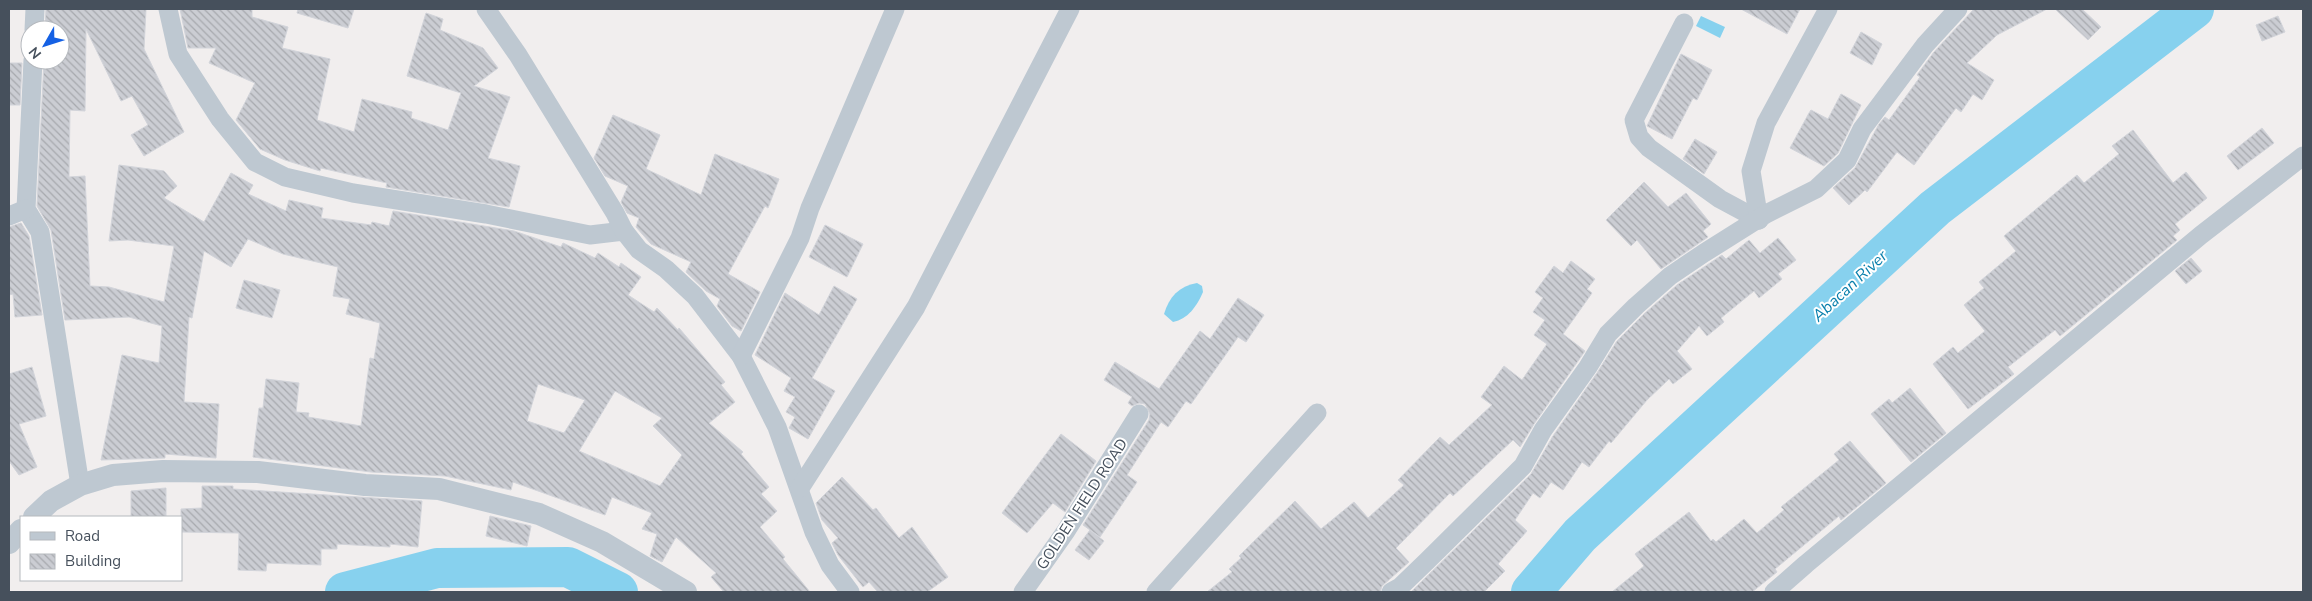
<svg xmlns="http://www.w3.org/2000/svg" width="2312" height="601" font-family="'Nunito Sans',sans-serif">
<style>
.water{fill:#87d1ee}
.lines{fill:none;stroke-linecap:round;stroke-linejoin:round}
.river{stroke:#87d1ee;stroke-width:40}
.building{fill:url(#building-back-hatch);stroke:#d2d4da;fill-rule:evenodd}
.minor{stroke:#bec8d1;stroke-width:19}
.tertiary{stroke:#bec8d1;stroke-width:22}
.labels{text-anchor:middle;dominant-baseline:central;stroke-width:4;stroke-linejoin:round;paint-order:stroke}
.street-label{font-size:15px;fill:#46505c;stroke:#fff}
.water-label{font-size:16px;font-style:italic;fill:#097fac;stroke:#fff}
</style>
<defs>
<pattern id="building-back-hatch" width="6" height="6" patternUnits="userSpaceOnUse" patternTransform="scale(1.25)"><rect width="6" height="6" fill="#cbcdd3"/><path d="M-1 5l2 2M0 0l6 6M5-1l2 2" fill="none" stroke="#a7a9ae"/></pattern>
</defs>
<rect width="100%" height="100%" fill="#f1eeee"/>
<g class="water">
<path d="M1701,16L1725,27L1720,38L1696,26Z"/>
<path d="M1197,283L1202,286L1203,292C1197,306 1188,319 1173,322L1164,314C1169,297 1179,286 1197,283Z"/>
</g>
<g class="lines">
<g class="river">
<path d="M345,592L437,568L568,567L618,592"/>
<path d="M1531,592L1580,535L1935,208L2194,9"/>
</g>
</g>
<g class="building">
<path d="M46,9H146L144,49L184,132L144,156L131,135L148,125L132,96L121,101L86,29L85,111L70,110L69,177L85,176L90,286L109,287L164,302L174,246L128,240L109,241L119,165L164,171L177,186L164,198L204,222L231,173L253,185L248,194L286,211L289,200L323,208L321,218L371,225L372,222L389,226L393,211L514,231L561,247L563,243L595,258L598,253L619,267L621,263L641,277L628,295L654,312L657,308L678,330L679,328L725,382L721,385L735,402L709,423L743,452L741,454L769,487L761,494L777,511L760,527L785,557L783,559L810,592H724L711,577L716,573L676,537L662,562L650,556L657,534L642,529L652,513L612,497L605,515L513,482L511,490L445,476L371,472L253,457L259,408H263L266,379L299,383L296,412L309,413L308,417L361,426L370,358L374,359L380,323L346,314L350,299L333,296L338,267L283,254L248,239L231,267L204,251L192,318L189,317L184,402L219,404L216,458L165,454V458L101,460L122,355L159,363L162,326L129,317L65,320L51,230L37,206L44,60H60V30H45ZM538,384L585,400L564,433L527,421ZM615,391L662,418L653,426L682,455L660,486L579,451Z"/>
<path d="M180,9H252V17L288,27L282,48L330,59L317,120L354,132L362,99L412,112L411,118L448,130L461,93L407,76L426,13L443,19L440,30L483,48L498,68L474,86L510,97L488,158L520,166L509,207L386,187L387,183L321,168L320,171L285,160L260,149L236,120L255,83L209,63L216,48H188Z"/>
<path d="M298,9H354L348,28L297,13Z"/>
<path d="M1741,9H1800L1787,34Z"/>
<path d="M1974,9H2047L1997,35L1967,63L1994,80L1982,100L1973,94L1961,112L1956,108L1914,165L1897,152L1867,192L1865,190L1849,205L1833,188L1855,168L1879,124L1885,117L1889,120L1920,77L1917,75L1934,52Z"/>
<path d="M2055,9H2082L2101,27L2088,40Z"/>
<path d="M2278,16L2285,32L2262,41L2256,25Z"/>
<path d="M1861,32L1882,44L1872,65L1850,53Z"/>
<path d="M1681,54L1712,70L1697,100L1693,98L1672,139L1647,126Z"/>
<path d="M9,63H22L20,105H9Z"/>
<path d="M1841,94L1861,105L1838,153L1824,166L1790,148L1809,113L1811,110L1828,119Z"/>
<path d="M613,115L660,135L646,169L701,195L715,154L779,179L768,208L765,206L728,274L760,292L741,331L732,326L717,306L720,299L706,291L686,272L691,262L651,244L636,227L639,218L627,213L621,202L628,186L605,176L594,158Z"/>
<path d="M2262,128L2274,143L2238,170L2227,156Z"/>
<path d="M2133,130L2173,183L2186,172L2207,198L2175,224L2180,230L2173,236L2177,240L2060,336L2055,330L2008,367L2014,374L1968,409L1933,364L1953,347L1958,353L1985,331L1964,305L1984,288L1979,282L2016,251L2004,236L2077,175L2084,183L2119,154L2112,146Z"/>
<path d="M1695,139L1717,152L1704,174L1683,159Z"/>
<path d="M1644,182L1668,207L1686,193L1711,224L1703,231L1708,237L1661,269L1637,240L1631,246L1606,220Z"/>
<path d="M21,223L29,236L42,315L15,317L13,294L9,295V227Z"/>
<path d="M825,225L863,244L847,277L809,257Z"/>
<path d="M1778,238L1796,260L1778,274L1782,279L1759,298L1754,291L1721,318L1724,322L1707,336L1699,326L1677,351L1692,369L1673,384L1669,379L1647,400L1611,443L1609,441L1589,467L1582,462L1563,490L1551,482L1540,498L1533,493L1515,520L1527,531L1498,564L1505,571L1484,592H1411L1531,474L1553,436L1597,373L1617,341L1644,314L1677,285L1722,255L1726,259L1749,240L1760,253Z"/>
<path d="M2191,258L2202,271L2186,284L2175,271Z"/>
<path d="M1571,261L1595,279L1587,289L1592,293L1563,334L1585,351L1534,424L1520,447L1513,440L1453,496L1450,493L1396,548L1409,562L1382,586L1380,592H1207L1232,572L1229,569L1241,558L1239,556L1295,501L1321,529L1354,502L1368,518L1404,485L1398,480L1440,437L1449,445L1492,405L1481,397L1504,366L1522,380L1547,344L1534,335L1545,320L1533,312L1543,298L1535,292L1554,266L1563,273Z"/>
<path d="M244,280L280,290L272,318L236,308Z"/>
<path d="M834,286L857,299L812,378L835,391L808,439L789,428L795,417L786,412L795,397L784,391L791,378L755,355L785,293L819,315Z"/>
<path d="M1238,298L1264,315L1246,342L1238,337L1191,404L1186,401L1168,427L1161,422L1127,475L1137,482L1100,537L1083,525L1149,420L1150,414L1145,404L1139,403L1132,406L1128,403L1132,397L1104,380L1115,362L1159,389L1200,331L1210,339Z"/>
<path d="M32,367L46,416L19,424L37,467L19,475L9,461V374Z"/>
<path d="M1910,388L1946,433L1911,462L1871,414L1889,399L1892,403Z"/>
<path d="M1061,434L1096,461L1065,512L1053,503L1027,533L1002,513Z"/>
<path d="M1850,441L1886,483L1841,520L1839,516L1775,569L1777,572L1752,592H1612L1644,566L1635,554L1689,512L1711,541L1713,539L1716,542L1744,519L1757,533L1784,510L1781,507L1839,460L1834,454Z"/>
<path d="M842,477L873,510L876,508L899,538L912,527L948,577L927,592H878L869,582L863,587L838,555L832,543L838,538L822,520L816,503Z"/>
<path d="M202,486H233V489L422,501L418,547L390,544V547L337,544V549H321V565L267,563L266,571L238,570L239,533L181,532V509L202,508Z"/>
<path d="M166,488V517H131V491Z"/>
<path d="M490,516L531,526L527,546L486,536Z"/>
<path d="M1090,530L1104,541L1089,560L1075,550Z"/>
</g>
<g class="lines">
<g class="minor">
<path d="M168,9L178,54L220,119L255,162L285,177L353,193L486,214L590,235L624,231L639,250L666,269L695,296L741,356L777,427L814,532L830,565L850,592"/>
<path d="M486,9L518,55L615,213L624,231"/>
<path d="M1684,23L1634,120L1639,137L1649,148L1720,199L1759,220"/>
<path d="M34,30L35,9"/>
<path d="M33,60L26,209L40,232L80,485"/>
<path d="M9,216L26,209"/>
<path d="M1759,220L1751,171L1766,123L1828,9"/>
<path d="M741,356L800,238L810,208L895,9"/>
<path d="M800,488L916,307L1070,9"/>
<path d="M1023,592L1066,531L1139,414"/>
<path d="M1156,592L1317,413"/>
<path d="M1391,592L1400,587L1427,561L1523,466L1543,430L1588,367L1608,334L1636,306L1670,276L1704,253L1766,214L1816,189L1847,160L1862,129L1925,45L1958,9"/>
<path d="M1774,592L1806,564L2201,235L2303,156"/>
</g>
<g class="tertiary">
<path d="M34,517L51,501L80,485L113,475L163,471L258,472L365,485L439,489L539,514L602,542L686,592"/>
<path d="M9,543L21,530"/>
</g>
</g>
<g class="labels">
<g class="street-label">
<text transform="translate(1082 504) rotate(-57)">GOLDEN FIELD ROAD</text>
</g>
<g class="water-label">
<text transform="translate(1850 286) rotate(-43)">Abacan River</text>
</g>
</g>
<rect width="2312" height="601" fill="none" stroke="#46505c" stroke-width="20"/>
<rect x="20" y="516" width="162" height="65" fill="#ffffff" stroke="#b5b9be"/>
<rect x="30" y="532" width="25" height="8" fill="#bec8d1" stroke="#b5b9be"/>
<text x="65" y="541" font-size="15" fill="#46505c">Road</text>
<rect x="30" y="554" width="25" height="15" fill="url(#building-back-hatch)" stroke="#b5b9be"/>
<text x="65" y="566" font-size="15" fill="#46505c">Building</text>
<g transform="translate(45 45) rotate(231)"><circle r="24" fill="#ffffff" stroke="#b5b9be"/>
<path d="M0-4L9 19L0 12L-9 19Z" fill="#1561e4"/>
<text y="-8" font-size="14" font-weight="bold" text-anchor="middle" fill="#46505c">N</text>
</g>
</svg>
